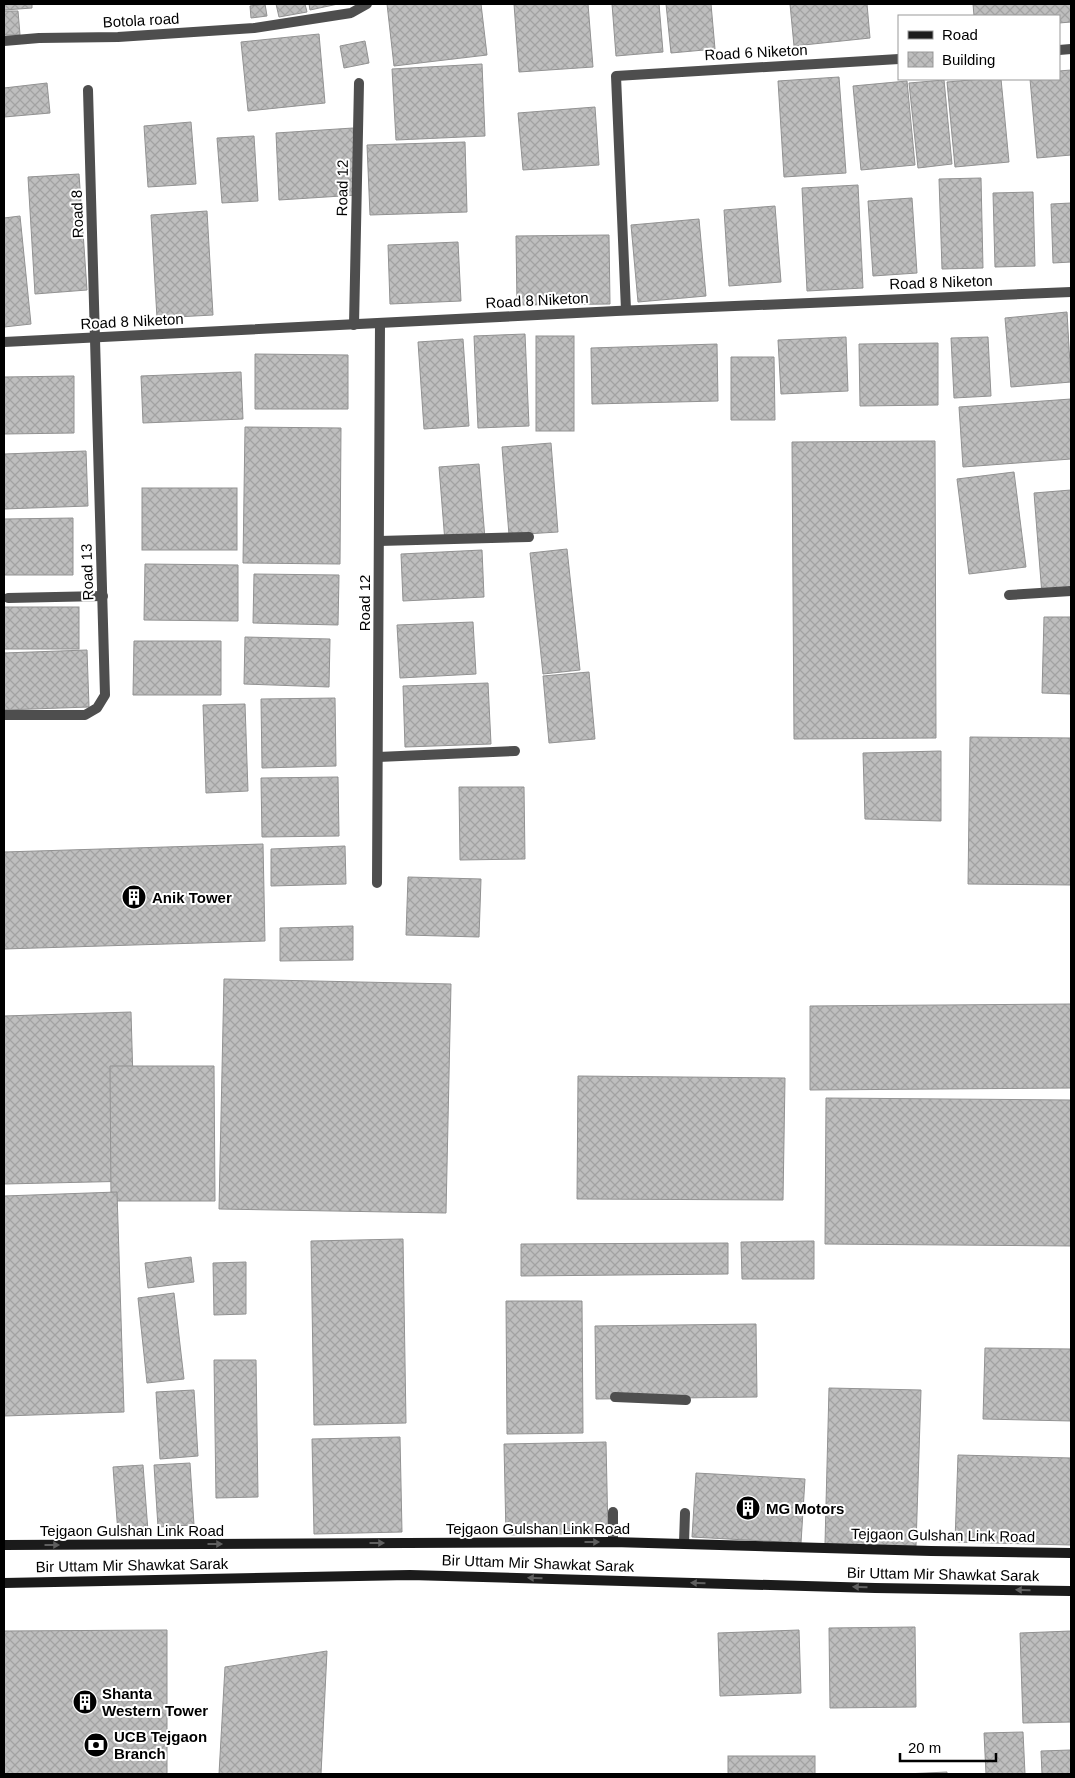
<svg xmlns="http://www.w3.org/2000/svg" width="1075" height="1778" font-family="Arial,sans-serif">
<style>
.building{fill:url(#building-cross-hatch);stroke:#929292}
.lines{fill:none;stroke-linecap:round;stroke-linejoin:round}
.lane{stroke:#4e4e4e;stroke-width:10}
.street{stroke:#4e4e4e;stroke-width:10}
.secondary{stroke:#1b1b1b;stroke-width:10}
.oneway{fill:#5f5f5f}
.labels{text-anchor:middle;dominant-baseline:central;stroke-width:4;stroke-linejoin:round;paint-order:stroke}
.street-label{font-size:15px;fill:#000;stroke:#fff}
.poi-label{font-size:15px;font-weight:bold;fill:#000;stroke:#fff;text-anchor:start}
</style>
<defs>
<pattern id="building-cross-hatch" width="8" height="8" patternUnits="userSpaceOnUse" patternTransform="scale(1.25)"><rect width="8" height="8" fill="#bebebe"/><path d="M0 0l8 8M0 8l8-8" fill="none" stroke="#a2a2a2"/></pattern>
</defs>
<rect width="100%" height="100%" fill="#fff"/>
<g class="building">
<path d="M4,4H32V8L4,10Z"/>
<path d="M265,4L267,16L251,18L250,6Z"/>
<path d="M276,4H305L307,12L279,17Z"/>
<path d="M309,4H338L310,10Z"/>
<path d="M387,4H481L487,55L394,66Z"/>
<path d="M514,4H588L593,67L519,72Z"/>
<path d="M612,4H659L663,52L616,56Z"/>
<path d="M666,4H711L715,49L671,53Z"/>
<path d="M790,4H867L870,38L794,46Z"/>
<path d="M973,4H1071V22L1059,23V16H974Z"/>
<path d="M4,11H18L20,35H4Z"/>
<path d="M319,34L325,103L248,111L241,42Z"/>
<path d="M365,41L369,63L344,68L340,46Z"/>
<path d="M482,64L485,136L396,140L392,69Z"/>
<path d="M1071,70V155L1037,158L1030,79H1059V71Z"/>
<path d="M839,77L846,173L784,177L778,81Z"/>
<path d="M982,79H1001L1009,162L955,167L947,82Z"/>
<path d="M944,80L952,164L918,168L909,83Z"/>
<path d="M907,81L915,165L861,170L853,86Z"/>
<path d="M47,83L50,113L4,117V88Z"/>
<path d="M595,107L599,165L523,170L518,113Z"/>
<path d="M191,122L196,184L148,187L144,126Z"/>
<path d="M353,128L357,195L279,200L276,133Z"/>
<path d="M254,136L258,201L222,203L217,138Z"/>
<path d="M465,142L467,212L370,215L367,145Z"/>
<path d="M79,174L87,290L35,294L28,177Z"/>
<path d="M981,178L983,268L942,269L939,179Z"/>
<path d="M858,185L863,288L807,291L802,188Z"/>
<path d="M1033,192L1035,266L995,267L993,193Z"/>
<path d="M912,198L917,273L873,276L868,201Z"/>
<path d="M1071,203V262L1053,263L1051,204Z"/>
<path d="M775,206L781,282L729,286L724,210Z"/>
<path d="M207,211L213,315L157,318L151,215Z"/>
<path d="M20,216L31,324L4,327V218Z"/>
<path d="M699,219L706,296L638,302L631,225Z"/>
<path d="M609,235L610,304L517,305L516,236Z"/>
<path d="M458,242L461,301L390,304L388,245Z"/>
<path d="M1067,312L1071,382L1011,387L1005,318Z"/>
<path d="M525,334L529,426L478,428L474,336Z"/>
<rect x="536" y="336" width="38" height="95"/>
<path d="M846,337L848,391L781,394L778,340Z"/>
<path d="M988,337L991,396L954,398L951,338Z"/>
<path d="M463,339L469,426L424,429L418,342Z"/>
<path d="M938,343V405L860,406L859,344Z"/>
<path d="M717,344L718,401L592,404L591,348Z"/>
<path d="M255,354L348,355V409H255Z"/>
<path d="M731,357H774L775,420H731Z"/>
<path d="M241,372L243,419L143,423L141,376Z"/>
<path d="M74,376V433L4,434V377Z"/>
<path d="M1071,399V459L963,467L959,407Z"/>
<path d="M245,427L341,428L340,564L243,563Z"/>
<path d="M935,441L936,738L794,739L792,442Z"/>
<path d="M551,443L558,532L509,535L502,447Z"/>
<path d="M86,451L88,506L4,509V454Z"/>
<path d="M479,464L485,539L445,542L439,467Z"/>
<path d="M1014,472L1026,567L969,574L957,479Z"/>
<rect x="142" y="488" width="95" height="62"/>
<path d="M1071,490V593L1042,595L1034,493Z"/>
<path d="M73,518V575H4V519Z"/>
<path d="M567,549L580,670L543,674L530,553Z"/>
<path d="M482,550L484,597L403,601L401,554Z"/>
<path d="M145,564L238,565V621L144,620Z"/>
<path d="M254,574L339,575L338,625L253,623Z"/>
<rect x="4" y="607" width="75" height="42"/>
<path d="M1044,617H1071V694L1042,693Z"/>
<path d="M473,622L476,674L400,678L397,625Z"/>
<path d="M245,637L330,639L329,687L244,684Z"/>
<path d="M134,641H221V695H133Z"/>
<path d="M87,650L89,707L4,710V653Z"/>
<path d="M589,672L595,739L549,743L543,676Z"/>
<path d="M488,683L491,744L405,747L403,686Z"/>
<path d="M335,698L336,766L262,768L261,699Z"/>
<path d="M245,704L248,791L206,793L203,705Z"/>
<path d="M970,737L1071,738V885L968,884Z"/>
<path d="M941,751V821L865,819L863,753Z"/>
<path d="M338,777L339,836L262,837L261,778Z"/>
<path d="M459,787H524L525,859L460,860Z"/>
<path d="M263,844L265,941L4,949V852Z"/>
<path d="M345,846L346,884L271,886V849Z"/>
<path d="M408,877L481,879L479,937L406,935Z"/>
<path d="M353,926V960L280,961V928Z"/>
<path d="M224,979L451,984L446,1213L219,1209Z"/>
<path d="M1071,1004V1088L810,1090V1006Z"/>
<path d="M131,1012L136,1181L4,1184V1016Z"/>
<path d="M110,1066H214L215,1201H111Z"/>
<path d="M578,1076L785,1078L783,1200L577,1199Z"/>
<path d="M826,1098L1071,1100V1246L825,1244Z"/>
<path d="M117,1192L124,1412L4,1416V1196Z"/>
<path d="M403,1239L406,1423L314,1425L311,1241Z"/>
<path d="M814,1241V1279H742L741,1242Z"/>
<path d="M728,1243V1274L521,1276V1244Z"/>
<path d="M191,1257L194,1282L148,1288L145,1263Z"/>
<path d="M246,1262V1314L214,1315L213,1263Z"/>
<path d="M174,1293L184,1379L147,1383L138,1298Z"/>
<path d="M506,1301H582L583,1433L507,1434Z"/>
<path d="M756,1324L757,1397L596,1399L595,1326Z"/>
<path d="M985,1348L1071,1349V1421L983,1419Z"/>
<path d="M214,1360H256L258,1497L216,1498Z"/>
<path d="M829,1388L921,1390L916,1546L825,1544Z"/>
<path d="M194,1390L198,1456L160,1459L156,1392Z"/>
<path d="M400,1437L402,1532L314,1534L312,1439Z"/>
<path d="M606,1442L608,1533L506,1535L504,1444Z"/>
<path d="M958,1455L1071,1458V1545L955,1542Z"/>
<path d="M190,1463L194,1525L158,1527L154,1465Z"/>
<path d="M143,1465L148,1531L118,1533L113,1467Z"/>
<path d="M696,1473L805,1479L801,1543L692,1537Z"/>
<path d="M915,1627L916,1707L830,1708L829,1628Z"/>
<path d="M167,1630V1774H4V1631Z"/>
<path d="M799,1630L801,1693L720,1696L718,1633Z"/>
<path d="M1071,1631V1722L1023,1723L1020,1633Z"/>
<path d="M327,1651L321,1774H219L225,1667Z"/>
<path d="M1023,1732L1025,1774H986L984,1733Z"/>
<path d="M1071,1750V1774H1042L1041,1751Z"/>
<rect x="728" y="1756" width="87" height="18"/>
<path d="M947,1772V1774H905Z"/>
</g>
<g class="lines">
<g class="lane">
<path d="M615,1397L686,1400"/>
<path d="M613,1542V1512"/>
<path d="M684,1543L685,1513"/>
</g>
<g class="street">
<path d="M4,41L39,38L118,37L254,28L351,13L367,4"/>
<path d="M1059,50L1071,49"/>
<path d="M626,310L616,76L899,59"/>
<path d="M354,325L359,83"/>
<path d="M4,342L616,311L1071,292"/>
<path d="M379,541L529,537"/>
<path d="M1009,595L1071,591"/>
<path d="M8,598L103,596"/>
<path d="M4,715H85L97,708L105,695L88,90"/>
<path d="M378,757L515,751"/>
<path d="M377,883L380,323"/>
</g>
<g class="secondary">
<path d="M4,1545L613,1542L931,1551L1071,1553"/>
<path d="M4,1583L410,1575L875,1588L1071,1591"/>
</g>
</g>
<defs><path id="oneway-solid" d="M-6-.8H1V-3.2L6.5 0L1 3.2V.8H-6Z" transform="scale(1.25)"/></defs>
<g class="oneway">
<use href="#oneway-solid" transform="translate(592 1542)"/>
<use href="#oneway-solid" transform="translate(377 1543)"/>
<use href="#oneway-solid" transform="translate(215 1544)"/>
<use href="#oneway-solid" transform="translate(52 1545)"/>
<use href="#oneway-solid" transform="translate(535 1578) rotate(-178)"/>
<use href="#oneway-solid" transform="translate(698 1583) rotate(-178)"/>
<use href="#oneway-solid" transform="translate(860 1587) rotate(-178)"/>
<use href="#oneway-solid" transform="translate(1023 1590) rotate(-179)"/>
</g>
<defs>
<symbol id="building-disc" viewBox="-11 -11 22 22"><circle r="9.5" fill="#000" stroke="#fff"/><path d="M-4-6H4V6H1V3H-1V6H-4ZM-2.5-4.3h1.7v1.8h-1.7ZM.8-4.3h1.7v1.8H.8ZM-2.5-1h1.7V.8h-1.7ZM.8-1h1.7V.8H.8Z" fill="#fff"/></symbol>
<symbol id="bank-disc" viewBox="-11 -11 22 22"><circle r="9.5" fill="#000" stroke="#fff"/><path d="M-6-4H6V4H-6ZM0-2.3a2.3 2.3 0 1 0 0 4.6a2.3 2.3 0 1 0 0-4.6Z" fill="#fff"/></symbol>
</defs>
<g fill-rule="evenodd">
<use href="#building-disc" x="120" y="883" width="28" height="28"/>
<use href="#building-disc" x="734" y="1494" width="28" height="28"/>
<use href="#building-disc" x="71" y="1688" width="28" height="28"/>
<use href="#bank-disc" x="82" y="1731" width="28" height="28"/>
</g>
<g class="labels">
<g class="street-label">
<text transform="translate(141 20) rotate(-3)">Botola road</text>
<text transform="translate(756 52) rotate(-3)">Road 6 Niketon</text>
<text transform="translate(342 188) rotate(-89)">Road 12</text>
<text transform="translate(77 214) rotate(-92)">Road 8</text>
<text transform="translate(941 282) rotate(-2)">Road 8 Niketon</text>
<text transform="translate(537 300) rotate(-3)">Road 8 Niketon</text>
<text transform="translate(132 321) rotate(-3)">Road 8 Niketon</text>
<text transform="translate(87 572) rotate(-92)">Road 13</text>
<text transform="translate(364 603) rotate(-90)">Road 12</text>
<text x="538" y="1528">Tejgaon Gulshan Link Road</text>
<text x="132" y="1530">Tejgaon Gulshan Link Road</text>
<text transform="translate(943 1535) rotate(1)">Tejgaon Gulshan Link Road</text>
<text transform="translate(538 1563) rotate(2)">Bir Uttam Mir Shawkat Sarak</text>
<text transform="translate(132 1565) rotate(-1)">Bir Uttam Mir Shawkat Sarak</text>
<text transform="translate(943 1574) rotate(1)">Bir Uttam Mir Shawkat Sarak</text>
</g>
<g class="poi-label">
<text x="152" y="897">Anik Tower</text>
<text x="766" y="1508">MG Motors</text>
<text x="102" y="1693">Shanta<tspan x="102" dy="17">Western Tower</tspan></text>
<text x="114" y="1736">UCB Tejgaon<tspan x="114" dy="17">Branch</tspan></text>
</g>
</g>
<rect width="1075" height="1778" fill="none" stroke="#000000" stroke-width="10"/>
<rect x="898" y="15" width="162" height="65" fill="#ffffff" stroke="#999999"/>
<rect x="908" y="31" width="25" height="8" fill="#1b1b1b" stroke="#999999"/>
<text x="942" y="40" font-size="15" fill="#000000">Road</text>
<rect x="908" y="52" width="25" height="15" fill="url(#building-cross-hatch)" stroke="#999999"/>
<text x="942" y="65" font-size="15" fill="#000000">Building</text>
<path d="M900 1753v8h96v-8" fill="none" stroke="#000000" stroke-width="2.5"/>
<text x="908" y="1753" font-size="15" fill="#000000" stroke="#ffffff" stroke-width="4" paint-order="stroke">20 m</text>
</svg>
